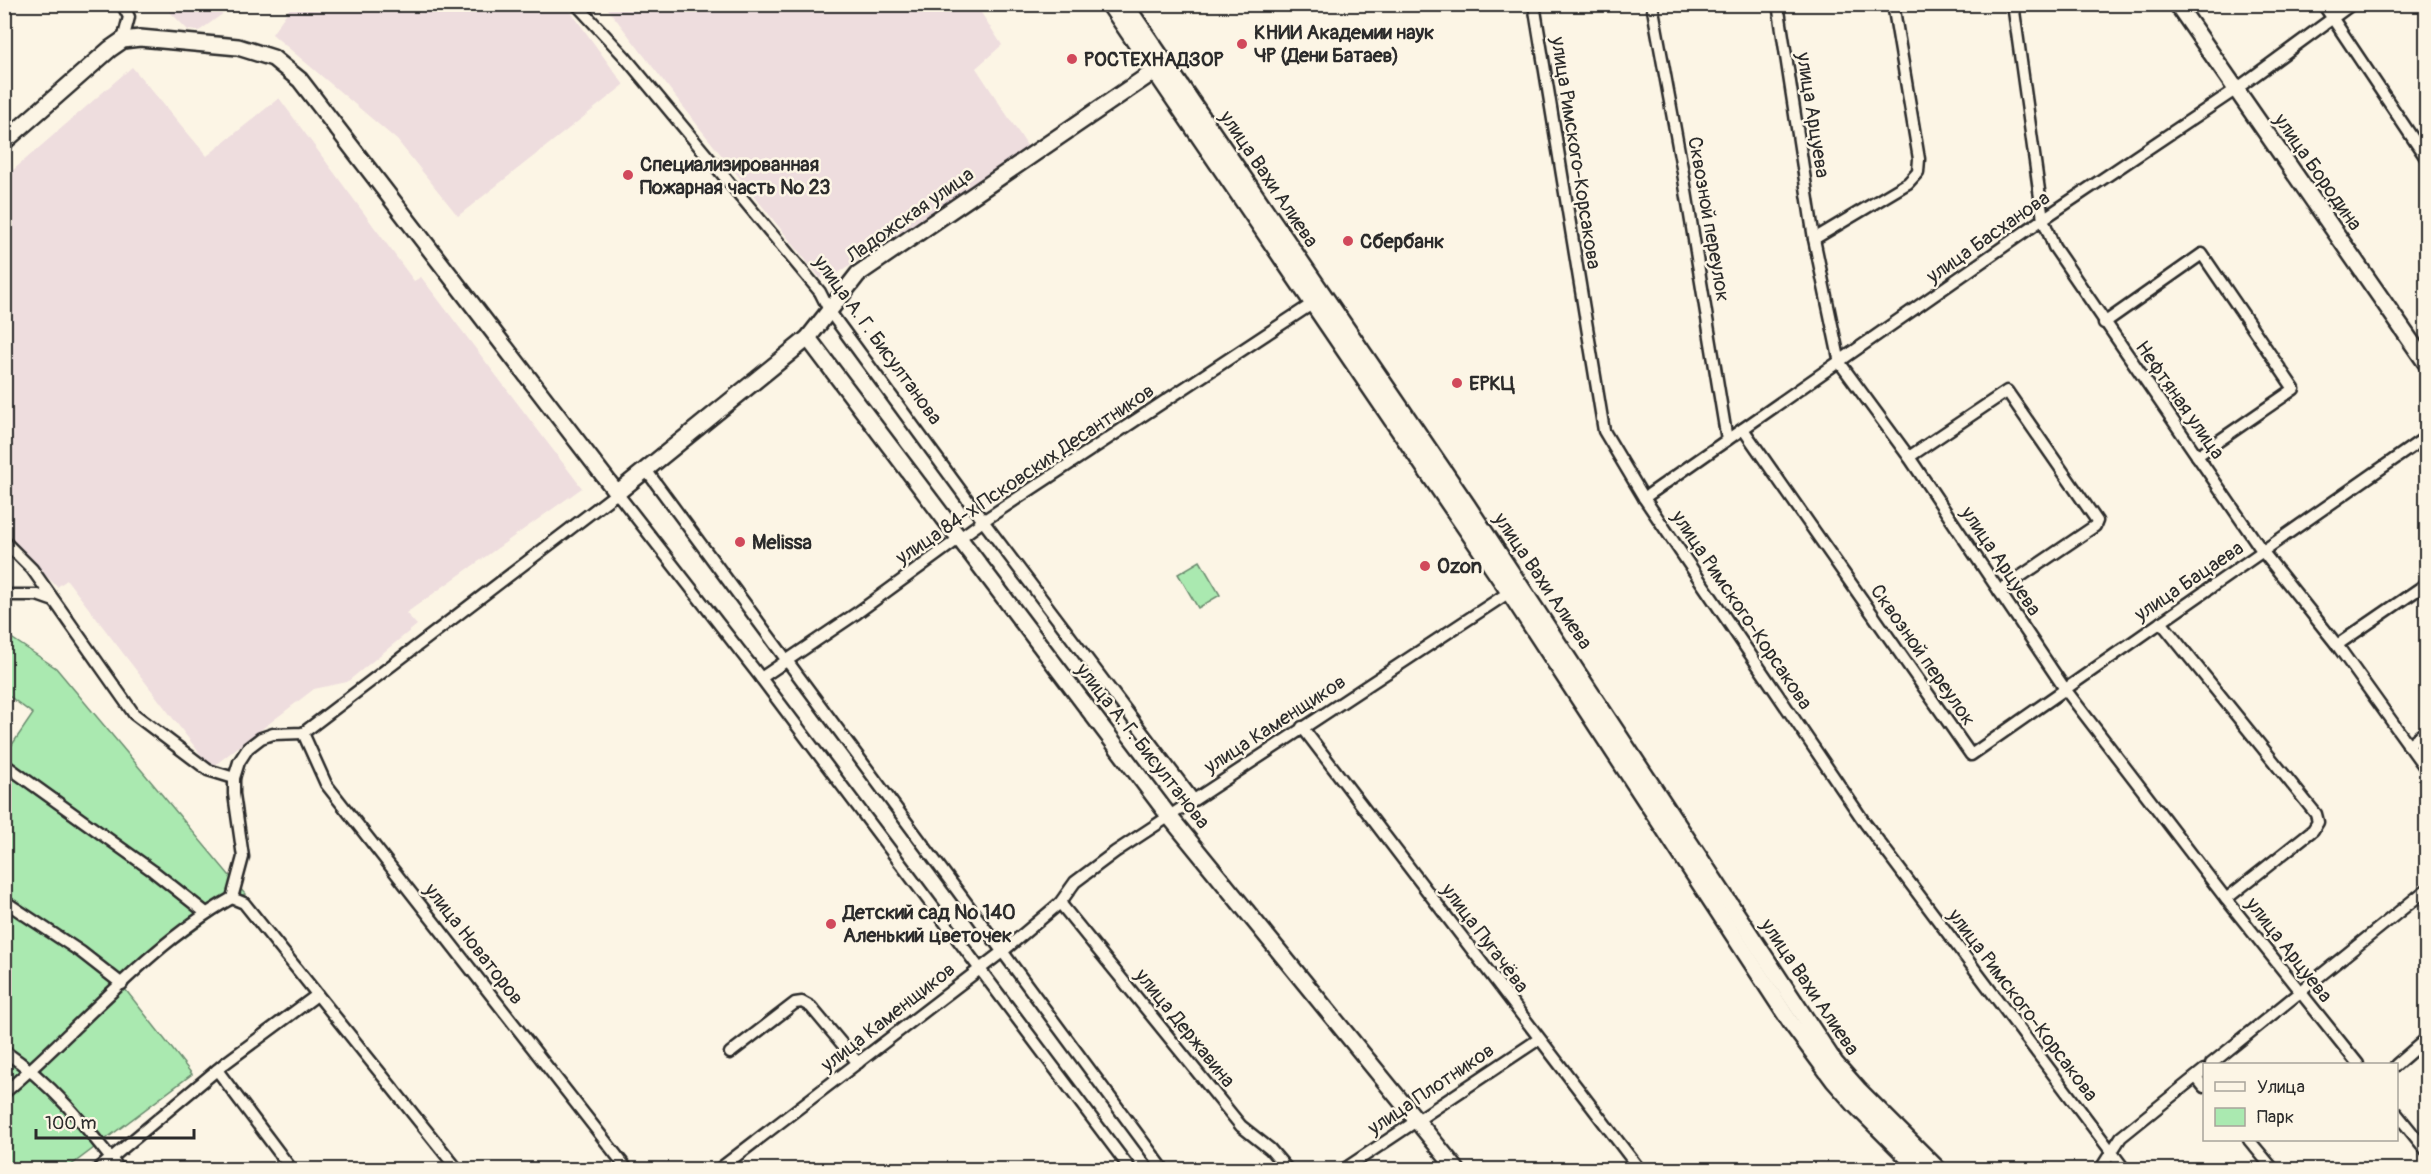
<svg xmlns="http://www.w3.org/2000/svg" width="2431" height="1174" font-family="Pangolin,sans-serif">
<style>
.built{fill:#eeddde}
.green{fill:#aae9b0;stroke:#6a8a6e;stroke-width:1.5}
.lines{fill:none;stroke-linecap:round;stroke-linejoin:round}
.street-casing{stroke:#2b2b2b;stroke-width:15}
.secondary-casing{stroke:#2b2b2b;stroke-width:20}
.street{stroke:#fcf5e5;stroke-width:10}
.secondary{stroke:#fcf5e5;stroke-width:15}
.poi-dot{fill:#d1495b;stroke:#fcf5e5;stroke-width:2}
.labels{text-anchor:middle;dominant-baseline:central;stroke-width:5;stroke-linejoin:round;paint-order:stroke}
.poi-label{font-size:20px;font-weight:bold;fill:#2b2b2b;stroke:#fcf5e5;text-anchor:start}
.street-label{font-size:20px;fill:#2b2b2b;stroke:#fcf5e5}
</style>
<rect width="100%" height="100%" fill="#fcf5e5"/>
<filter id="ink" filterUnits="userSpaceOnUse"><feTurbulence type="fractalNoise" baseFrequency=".0167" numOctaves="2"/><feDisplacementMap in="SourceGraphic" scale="12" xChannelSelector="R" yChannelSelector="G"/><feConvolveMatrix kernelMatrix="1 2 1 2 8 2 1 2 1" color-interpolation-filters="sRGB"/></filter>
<g filter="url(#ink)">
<g class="built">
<path d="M547,4L549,7L553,5H566L624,85L458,216L397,140L272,34L292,5Z"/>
<path d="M163,5H235L199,31L188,30Z"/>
<path d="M605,5H976L1002,45L976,68L1030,150L829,279L820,278L702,131Z"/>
<path d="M132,67L207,156L279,98L414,281L421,277L582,488L406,613L417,625L347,682L314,689L211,768L67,580L57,587L5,534L4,178Z"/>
</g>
<g class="green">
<path d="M1200,561L1220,595L1198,608L1178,574Z"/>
<path d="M4,633L56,668L245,894L121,984L192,1074L66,1169H5V755L33,714L5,693Z"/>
</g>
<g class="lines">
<defs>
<g id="street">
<path d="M122,4L129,17L123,40"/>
<path d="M576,4L625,57L820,292L830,312L983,521L1193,799"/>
<path d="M1534,4L1604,431L1644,498L1865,823L2125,1170"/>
<path d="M1652,4L1683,173L1727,440"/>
<path d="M1778,4L1814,239L1840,363L1909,457L2065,689L2226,899L2358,1064"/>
<path d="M2013,4L2043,219L2054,247L2263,552L2337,645L2426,769"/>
<path d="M2323,4L2426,158"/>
<path d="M1814,239L1908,183L1918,172L1919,159L1893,4"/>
<path d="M2104,323L2202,254L2294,389L2197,456"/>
<path d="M1743,429L1971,755L2426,437"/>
<path d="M1909,457L2007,391L2097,521L2095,526L1999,591"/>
<path d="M646,470L1164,1170"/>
<path d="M1644,498L2043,219L2235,90L2352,4"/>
<path d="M4,541L32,569L134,714L208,770L234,778"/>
<path d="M4,595H37L54,601"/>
<path d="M2161,622L2316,814L2318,822L2313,830L2226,899"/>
<path d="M2337,645L2426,584"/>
<path d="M761,678L857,613L983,521L1312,304"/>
<path d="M1302,727L1640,1170"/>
<path d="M303,733L326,784L628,1170"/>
<path d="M2408,745L2426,731"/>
<path d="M4,764L153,871L206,913"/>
<path d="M232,898L244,903L458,1170"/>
<path d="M4,901L81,952L122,984"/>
<path d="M1060,903L1241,1126L1270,1149L1288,1170"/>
<path d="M4,1051C53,1084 84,1124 120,1170"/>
<path d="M730,1053L795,1003L802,1002L811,1007L858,1063"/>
<path d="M2211,1064L2426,890"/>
<path d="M2396,1065L2426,1039"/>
<path d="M217,1070L292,1170"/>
<path d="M2196,1077L2204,1087"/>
<path d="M4,1093C80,1029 145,947 232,898L243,857L234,794V778L239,762L248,748L261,738L273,734L303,733L617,493L761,678L1131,1170"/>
<path d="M2396,1113L2426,1150"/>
<path d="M2249,1140L2274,1170"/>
<path d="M97,1170L224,1064L317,995"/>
<path d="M718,1170L1002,952L1060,903L1075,882L1115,852L1514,589"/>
<path d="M1343,1170L1539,1039"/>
<path d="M2100,1170L2121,1137L2204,1070"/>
</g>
<g id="secondary">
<path d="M1109,4L1509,592L1791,1023L1834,1081L1856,1106L1920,1170"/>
<path d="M1125,4L1467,505L1835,1063L1858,1089L1939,1170"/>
<path d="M2177,4L2426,363"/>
<path d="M4,142L110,49L123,40L140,38L238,47L273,58L300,80L617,493L808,338L858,274L1165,64"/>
<path d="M808,338L1169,816L1457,1170"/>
</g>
</defs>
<use href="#street" class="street-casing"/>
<use href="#secondary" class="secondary-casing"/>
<use href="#street" class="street"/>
<use href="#secondary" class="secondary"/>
</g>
</g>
<g class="poi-dot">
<circle cx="1242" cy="44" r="6"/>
<circle cx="1072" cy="59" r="6"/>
<circle cx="628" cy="175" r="6"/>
<circle cx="1348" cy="241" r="6"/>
<circle cx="1457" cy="383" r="6"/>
<circle cx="740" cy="542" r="6"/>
<circle cx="1425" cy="566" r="6"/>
<circle cx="831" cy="924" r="6"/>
</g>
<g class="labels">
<g class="poi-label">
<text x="1254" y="32">КНИИ Академии наук<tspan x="1254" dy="23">ЧР (Дени Батаев)</tspan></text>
<text x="1084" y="59">РОСТЕХНАДЗОР</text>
<text x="640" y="164">Специализированная<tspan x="640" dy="23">Пожарная часть № 23</tspan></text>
<text x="1360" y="241">Сбербанк</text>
<text x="1469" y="383">ЕРКЦ</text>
<text x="752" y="542">Melissa</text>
<text x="1437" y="566">Ozon</text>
<text x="843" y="912">Детский сад № 140<tspan x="843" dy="23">Аленький цветочек</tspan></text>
</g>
<g class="street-label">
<text transform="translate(1813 115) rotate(81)">улица Арцуева</text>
<text transform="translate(1576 153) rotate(81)">улица Римского-Корсакова</text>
<text transform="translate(2318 172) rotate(55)">улица Бородина</text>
<text transform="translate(1269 179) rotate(56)">улица Вахи Алиева</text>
<text transform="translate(910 215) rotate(-35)">Ладожская улица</text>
<text transform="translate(1709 219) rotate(80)">Сквозной переулок</text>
<text transform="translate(1988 237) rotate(-35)">улица Басханова</text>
<text transform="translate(878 340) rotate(54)">улица А. Г. Бисултанова</text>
<text transform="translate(2180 400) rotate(55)">Нефтяная улица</text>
<text transform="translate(1025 474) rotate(-34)">улица 84-х Псковских Десантников</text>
<text transform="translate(2001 561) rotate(56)">улица Арцуева</text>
<text transform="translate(1543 581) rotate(56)">улица Вахи Алиева</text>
<text transform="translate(2189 581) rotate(-34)">улица Бацаева</text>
<text transform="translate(1742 610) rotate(56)">улица Римского-Корсакова</text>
<text transform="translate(1923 655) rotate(55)">Сквозной переулок</text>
<text transform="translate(1275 724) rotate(-33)">улица Каменщиков</text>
<text transform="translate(1143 746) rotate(52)">улица А. Г. Бисултанова</text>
<text transform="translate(1485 938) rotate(53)">улица Пугачёва</text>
<text transform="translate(474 944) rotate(52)">улица Новаторов</text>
<text transform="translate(2289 950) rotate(52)">улица Арцуева</text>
<text transform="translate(1810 987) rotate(56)">улица Вахи Алиева</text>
<text transform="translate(2023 1005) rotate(53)">улица Римского-Корсакова</text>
<text transform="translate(888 1017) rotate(-38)">улица Каменщиков</text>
<text transform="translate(1185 1028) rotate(51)">улица Державина</text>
<text transform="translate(1431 1089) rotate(-34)">улица Плотников</text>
</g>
</g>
<rect width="2431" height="1174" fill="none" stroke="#fcf5e5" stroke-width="24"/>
<rect x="12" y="12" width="2407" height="1150" fill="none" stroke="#2b2b2b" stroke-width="2" filter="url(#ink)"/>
<rect x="2203" y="1063" width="195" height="78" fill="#fcf5e5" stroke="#a8a49b" stroke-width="1.5"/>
<rect x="2215" y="1082" width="30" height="9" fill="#fcf5e5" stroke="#a8a49b" stroke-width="1.5"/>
<text x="2257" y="1093" font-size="18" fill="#2b2b2b">Улица</text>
<rect x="2215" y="1108" width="30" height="18" fill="#aae9b0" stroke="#a8a49b" stroke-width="1.5"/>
<text x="2257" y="1123" font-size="18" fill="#2b2b2b">Парк</text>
<path d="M36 1129v9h158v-9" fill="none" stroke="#2b2b2b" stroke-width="3"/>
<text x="45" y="1129" font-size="18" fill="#2b2b2b" stroke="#fcf5e5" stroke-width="4.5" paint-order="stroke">100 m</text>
</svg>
